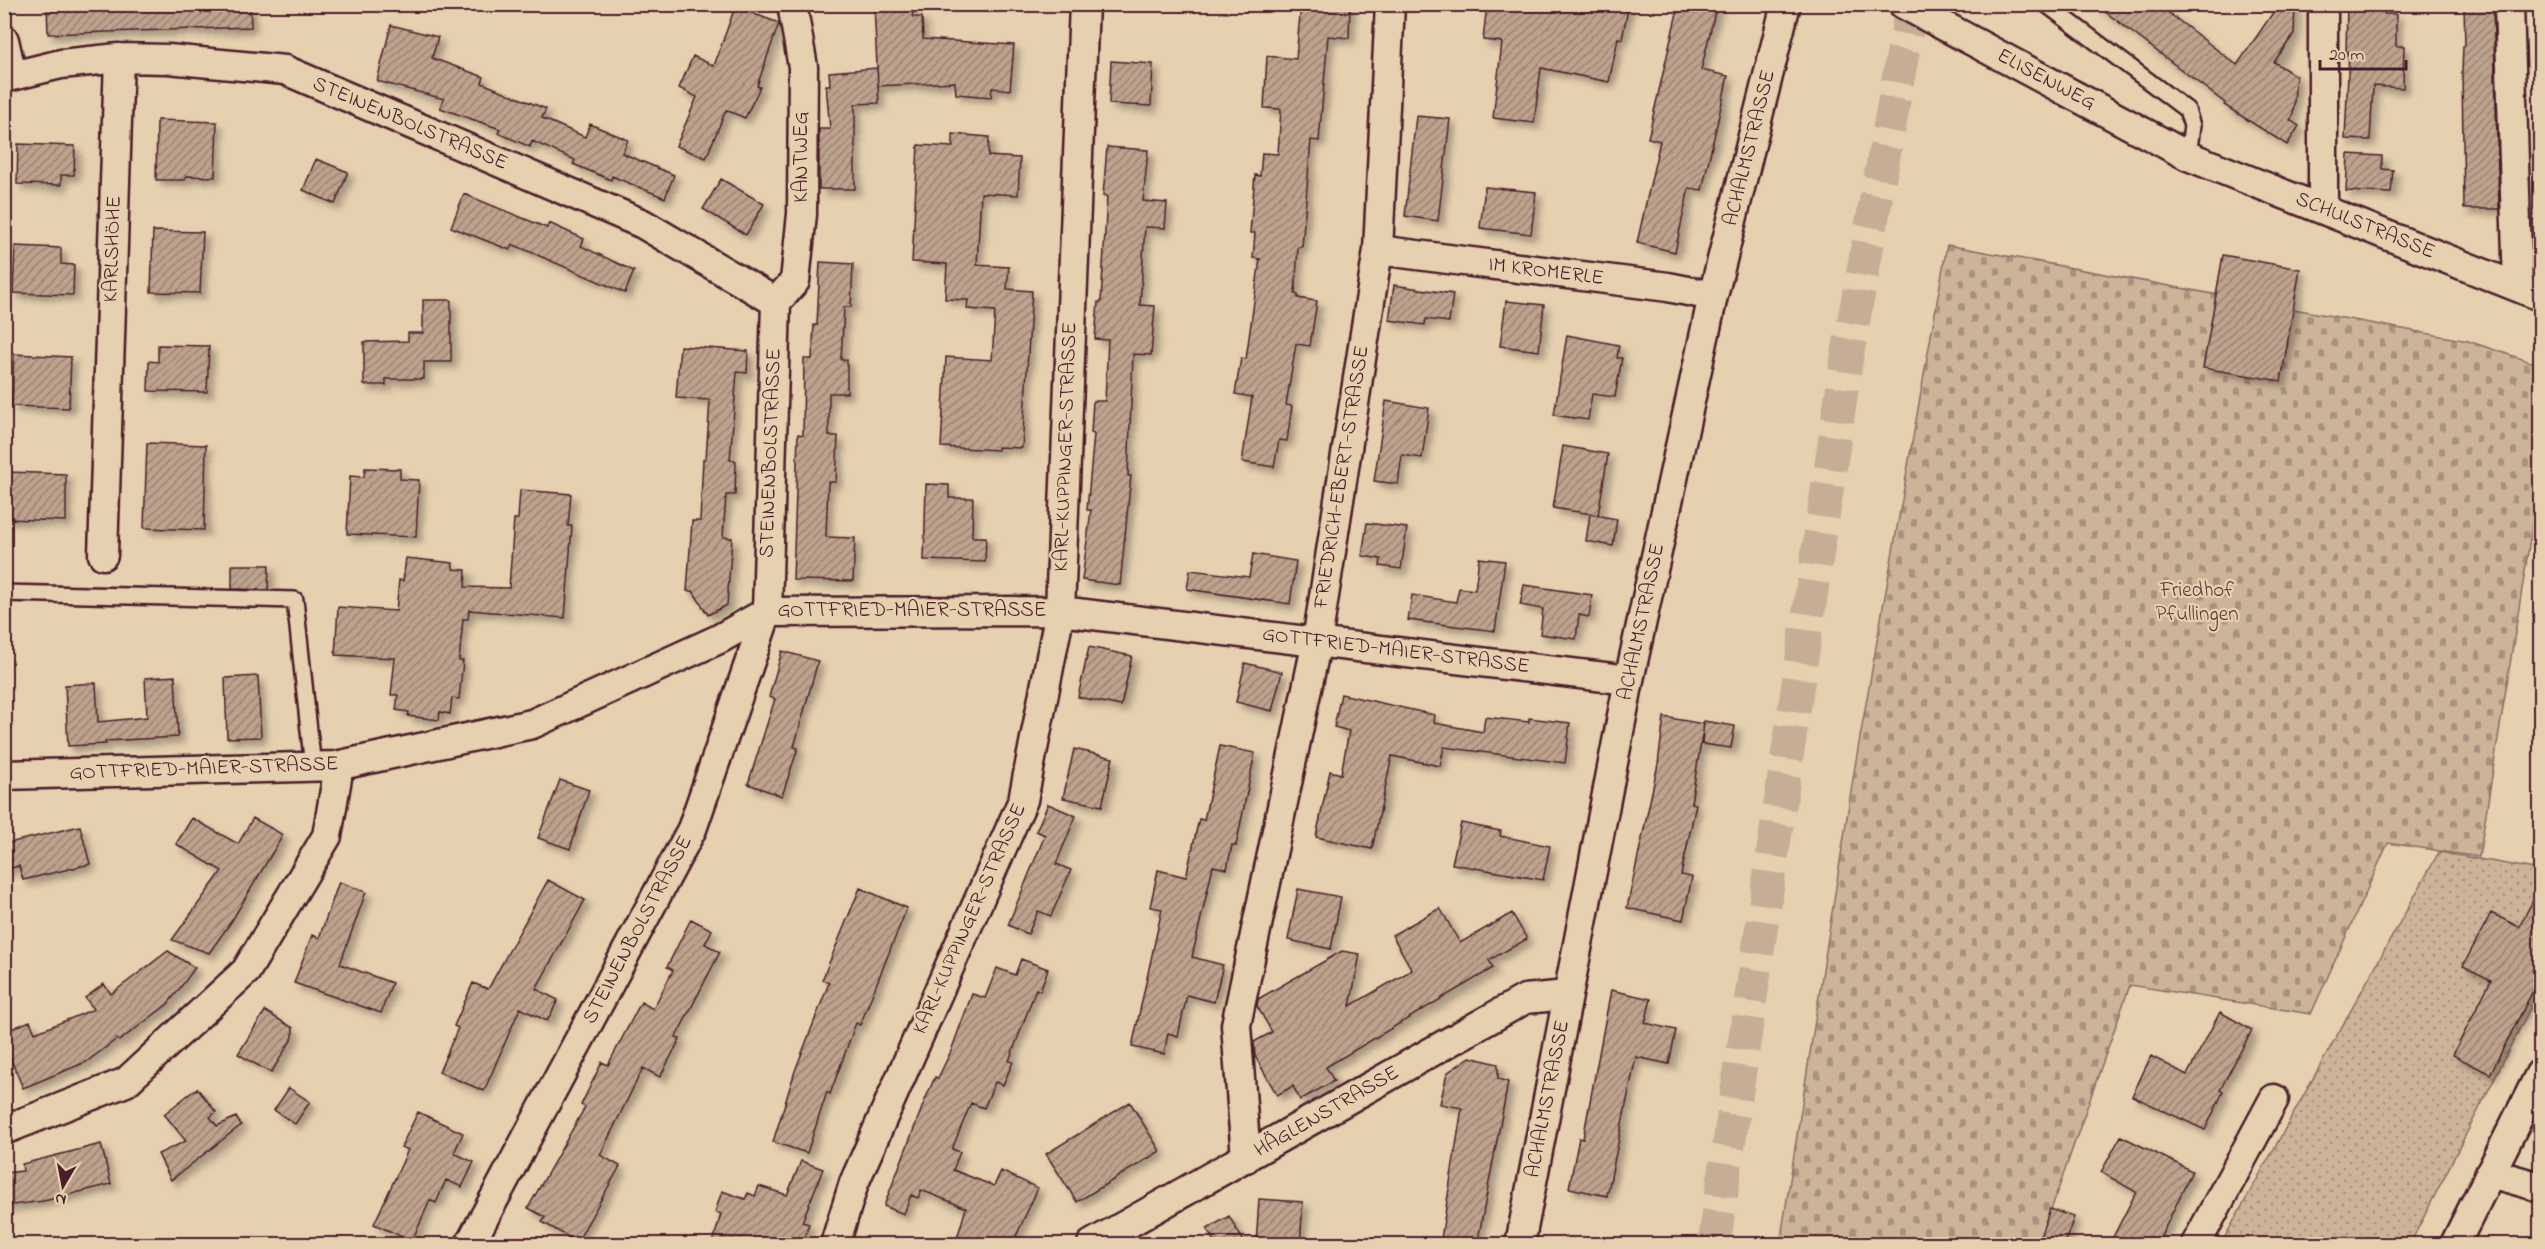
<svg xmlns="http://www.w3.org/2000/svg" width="2545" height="1249" font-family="'Indie Flower',sans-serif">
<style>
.grass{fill:url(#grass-dots);stroke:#8b6a62;stroke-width:1.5}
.cemetery{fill:url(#cemetery-stones);stroke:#8b6a62;stroke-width:1.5}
.building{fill:url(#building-hatch);stroke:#4a1f2b;stroke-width:1.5;filter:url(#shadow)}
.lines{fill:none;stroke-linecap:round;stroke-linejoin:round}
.primary-tunnel{stroke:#c6ad95;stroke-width:33;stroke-dasharray:33 16;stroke-linecap:butt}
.lane-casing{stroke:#4a1f2b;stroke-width:20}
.street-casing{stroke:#4a1f2b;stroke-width:33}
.lane{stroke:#e5d0af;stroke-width:15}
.street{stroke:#e5d0af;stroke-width:28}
.labels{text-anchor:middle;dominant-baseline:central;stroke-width:4.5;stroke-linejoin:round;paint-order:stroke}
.street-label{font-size:21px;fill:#4a1f2b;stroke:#e5d0af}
.park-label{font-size:21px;fill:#5e353c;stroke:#e5d0af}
</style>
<defs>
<pattern id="grass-dots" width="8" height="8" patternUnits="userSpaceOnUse" patternTransform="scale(1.5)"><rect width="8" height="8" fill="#ccb499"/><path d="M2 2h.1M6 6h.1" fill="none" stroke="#a8927d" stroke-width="1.8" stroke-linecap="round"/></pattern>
<pattern id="cemetery-stones" width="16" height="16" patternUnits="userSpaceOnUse" patternTransform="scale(1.5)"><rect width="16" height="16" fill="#ccb499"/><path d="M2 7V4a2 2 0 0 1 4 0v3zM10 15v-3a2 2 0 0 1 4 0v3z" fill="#a8927d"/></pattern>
<pattern id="building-hatch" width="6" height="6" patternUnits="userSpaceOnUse" patternTransform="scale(1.5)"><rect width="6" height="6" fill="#bda28d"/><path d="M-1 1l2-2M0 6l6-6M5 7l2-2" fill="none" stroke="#9c8373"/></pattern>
<filter id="shadow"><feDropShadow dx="5.5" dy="5.5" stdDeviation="3" flood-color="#0004"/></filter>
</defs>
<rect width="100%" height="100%" fill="#e5d0af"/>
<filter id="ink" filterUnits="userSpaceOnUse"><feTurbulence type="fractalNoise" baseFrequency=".0167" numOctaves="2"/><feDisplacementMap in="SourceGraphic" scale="12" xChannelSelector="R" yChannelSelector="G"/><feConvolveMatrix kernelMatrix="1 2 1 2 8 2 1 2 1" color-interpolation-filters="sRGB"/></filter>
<g filter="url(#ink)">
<path class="grass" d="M 2439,852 L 2540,870 L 2540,989 L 2410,1244 L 2221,1244 Z"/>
<path class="cemetery" d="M 1947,245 L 2468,341 L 2540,365 L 2540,477 L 2479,857 L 2388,843 L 2311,1014 L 2130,985 L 2039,1244 L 1780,1244 L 1855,766 Z"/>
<path class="building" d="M 47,4 L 250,4 L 251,27 L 48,34 Z
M 874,4 L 912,4 L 913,17 L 922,17 L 923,39 L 1014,45 L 1010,90 L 992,88 L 991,97 L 956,94 L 955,82 L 878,86 Z
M 1301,4 L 1350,4 L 1349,38 L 1328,36 L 1319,141 L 1311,140 L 1302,247 L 1298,247 L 1295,294 L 1298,295 L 1298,298 L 1317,301 L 1310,346 L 1296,344 L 1286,405 L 1292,406 L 1287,441 L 1279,440 L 1274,467 L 1242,462 L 1252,397 L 1235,394 L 1241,358 L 1246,359 L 1260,259 L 1253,258 L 1255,233 L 1250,233 L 1255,175 L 1260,176 L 1262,153 L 1278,154 L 1281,109 L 1264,108 L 1267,56 L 1296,59 Z
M 1487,4 L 1629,4 L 1622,39 L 1618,38 L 1609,82 L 1541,68 L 1534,123 L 1493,118 L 1502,42 L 1483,40 Z
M 1679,4 L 1717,4 L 1701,70 L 1728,76 L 1702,190 L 1689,188 L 1675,252 L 1637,243 L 1660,141 L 1648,138 Z
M 2095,4 L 2157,4 L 2237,65 L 2279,4 L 2295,4 L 2294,34 L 2274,62 L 2296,76 L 2293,116 L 2290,120 L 2299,126 L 2287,145 L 2224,105 L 2225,103 Z
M 2347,4 L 2384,4 L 2384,14 L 2396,14 L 2396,46 L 2404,46 L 2403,88 L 2373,86 L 2370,140 L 2345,139 L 2349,51 L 2346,56 Z
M 2464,4 L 2493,4 L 2499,209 L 2464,209 L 2462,73 L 2463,46 L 2465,46 Z
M 735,7 L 779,23 L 757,86 L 760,87 L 745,118 L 726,110 L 706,158 L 676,146 L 697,97 L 679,88 L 693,56 L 714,66 Z
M 391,25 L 438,37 L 432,58 L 484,77 L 482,83 L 546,109 L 542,118 L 585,137 L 590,124 L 628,140 L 622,153 L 674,175 L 665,198 L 612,176 L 611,180 L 573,164 L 575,160 L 532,141 L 530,147 L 498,133 L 500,129 L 440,108 L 444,99 L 377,81 Z
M 1111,61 L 1153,64 L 1151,106 L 1109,104 Z
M 877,68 L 879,103 L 855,104 L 855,189 L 819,189 L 819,129 L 830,129 L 826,85 L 830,85 L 829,72 Z
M 1416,116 L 1450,119 L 1438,221 L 1405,216 Z
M 157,120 L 217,122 L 215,177 L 186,176 L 185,180 L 156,180 Z
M 953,134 L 989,137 L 988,156 L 1020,158 L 1018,195 L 981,193 L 977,265 L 1009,267 L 1007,289 L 1032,291 L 1022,448 L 998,447 L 998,450 L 941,447 L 946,357 L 992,360 L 995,311 L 967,309 L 968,300 L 945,299 L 947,264 L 912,262 L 918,145 L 953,147 Z
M 18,144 L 75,146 L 74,175 L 61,175 L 61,185 L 17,184 Z
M 1107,147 L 1148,150 L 1143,201 L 1167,203 L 1165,228 L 1145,227 L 1140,305 L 1155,306 L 1151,355 L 1133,354 L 1128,476 L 1131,476 L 1120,585 L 1082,580 L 1091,510 L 1087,510 L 1094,434 L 1091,433 L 1093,401 L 1105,401 L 1108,340 L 1095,339 L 1098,302 L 1101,302 L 1107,196 L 1103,196 Z
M 2348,154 L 2382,156 L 2382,169 L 2393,170 L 2391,193 L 2346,191 Z
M 316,159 L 348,172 L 335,204 L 303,190 Z
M 721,179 L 764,204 L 746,235 L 703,209 Z
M 1485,187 L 1536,192 L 1531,234 L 1480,228 Z
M 464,194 L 547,228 L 549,223 L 584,239 L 581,246 L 634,271 L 625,293 L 512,244 L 510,250 L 451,227 Z
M 153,231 L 203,232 L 200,293 L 151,292 Z
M 15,246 L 61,248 L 61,264 L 74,265 L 73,295 L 13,293 Z
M 2223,255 L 2300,269 L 2281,381 L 2203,368 Z
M 820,262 L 853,264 L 851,307 L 844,307 L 841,360 L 847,360 L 847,393 L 829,393 L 829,436 L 838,436 L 836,482 L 828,482 L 826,537 L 855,538 L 853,581 L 793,580 L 798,434 L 803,435 L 804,359 L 812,359 L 814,325 L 817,325 Z
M 1394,285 L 1453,294 L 1449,322 L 1426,319 L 1425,325 L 1389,320 Z
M 423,300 L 451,300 L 451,362 L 424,362 L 424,379 L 386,379 L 386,385 L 364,385 L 364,342 L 408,341 L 408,333 L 423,333 Z
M 1506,301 L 1544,305 L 1539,351 L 1500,346 Z
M 1567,335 L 1619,345 L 1617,358 L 1622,358 L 1615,397 L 1592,394 L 1588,420 L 1554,415 Z
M 158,345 L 209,346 L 207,392 L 148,391 L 149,361 L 158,362 Z
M 680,346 L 748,351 L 747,373 L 737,372 L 730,460 L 736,461 L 735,495 L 726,495 L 723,537 L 732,538 L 727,605 L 708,615 L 693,591 L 687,591 L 692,521 L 700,521 L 703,459 L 706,459 L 710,400 L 676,398 Z
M 14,354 L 71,357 L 69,408 L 12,406 Z
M 1386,401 L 1429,408 L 1422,458 L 1402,455 L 1398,484 L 1374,481 Z
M 147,443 L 206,445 L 204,530 L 144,528 Z
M 1563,446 L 1608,454 L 1598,515 L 1553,508 Z
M 365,468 L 400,469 L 400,479 L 419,480 L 416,537 L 347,534 L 350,476 L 364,477 Z
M 7,472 L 66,474 L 66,521 L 6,519 Z
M 926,484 L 949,485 L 949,498 L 973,498 L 972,537 L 986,537 L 985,562 L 924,560 Z
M 520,490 L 571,494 L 568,526 L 572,526 L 565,618 L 469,610 L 468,619 L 463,619 L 459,661 L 463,661 L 459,699 L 452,698 L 450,714 L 440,712 L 439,720 L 408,716 L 409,712 L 396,710 L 398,695 L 391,695 L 395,658 L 335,655 L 338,607 L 396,611 L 399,580 L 403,581 L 406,558 L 453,563 L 453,569 L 466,570 L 465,587 L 509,588 L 514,519 L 518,519 Z
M 1590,514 L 1617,519 L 1613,546 L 1586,541 Z
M 1367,523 L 1407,528 L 1401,569 L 1380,566 L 1381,559 L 1362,556 Z
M 1253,554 L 1296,561 L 1290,604 L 1187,589 L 1190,570 L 1249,577 Z
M 1479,558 L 1505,561 L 1495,631 L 1408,620 L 1412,595 L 1456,602 L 1459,588 L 1475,590 Z
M 232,565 L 269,565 L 268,590 L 232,589 Z
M 1524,585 L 1592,595 L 1589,617 L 1579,615 L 1576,639 L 1540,634 L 1543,609 L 1520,605 Z
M 1089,647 L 1132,656 L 1121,706 L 1078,697 Z
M 782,651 L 818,661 L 794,747 L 798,748 L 782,796 L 748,784 L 775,699 L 769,697 Z
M 1245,663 L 1282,672 L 1272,711 L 1236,702 Z
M 175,676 L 178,737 L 105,741 L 106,744 L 68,746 L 65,685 L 96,683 L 98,722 L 147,717 L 145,678 Z
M 258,676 L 261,737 L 227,738 L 225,678 Z
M 1341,694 L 1435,715 L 1434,723 L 1483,732 L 1485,717 L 1529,722 L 1529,718 L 1570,723 L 1565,763 L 1444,747 L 1440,766 L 1392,756 L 1372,849 L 1316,837 L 1330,771 L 1341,774 L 1349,731 L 1334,727 Z
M 1664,717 L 1704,724 L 1691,803 L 1696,804 L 1681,875 L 1692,877 L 1683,920 L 1627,908 L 1658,764 Z
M 1704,721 L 1735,726 L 1731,748 L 1702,744 Z
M 1220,746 L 1255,753 L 1236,846 L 1232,845 L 1227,869 L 1213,866 L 1192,957 L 1223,965 L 1214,1002 L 1187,995 L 1178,1036 L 1168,1033 L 1164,1054 L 1132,1047 L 1162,909 L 1150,907 L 1158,870 L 1186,877 L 1199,819 L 1204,820 Z
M 1074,749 L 1113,758 L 1102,806 L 1063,798 Z
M 560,780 L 589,790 L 570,849 L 538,838 Z
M 1048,804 L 1076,816 L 1056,864 L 1071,870 L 1051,916 L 1038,911 L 1028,934 L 1008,925 L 1045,835 L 1036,831 Z
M 192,818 L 238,844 L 253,818 L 283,835 L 231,922 L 209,953 L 172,940 L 222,871 L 176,844 Z
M 1461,823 L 1501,831 L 1500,836 L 1550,846 L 1543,880 L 1452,864 Z
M 80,826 L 90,864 L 23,880 L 19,866 L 4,870 L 4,844 Z
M 548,880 L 585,900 L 536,989 L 558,1000 L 547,1021 L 520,1008 L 484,1091 L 439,1072 L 458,1028 L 454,1026 L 473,983 L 488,989 Z
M 339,882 L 366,892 L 340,964 L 392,983 L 381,1013 L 294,983 L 312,935 L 319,938 Z
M 2541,885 L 2541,975 L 2490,1074 L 2453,1055 L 2491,980 L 2463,966 L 2491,913 L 2519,927 Z
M 860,888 L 907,908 L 860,1025 L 856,1023 L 830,1094 L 827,1092 L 807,1153 L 773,1142 L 795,1071 L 829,983 L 822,980 Z
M 1298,889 L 1341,897 L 1331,949 L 1288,940 Z
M 1440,908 L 1460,943 L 1512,913 L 1527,939 L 1489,960 L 1493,968 L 1326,1067 L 1334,1081 L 1300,1100 L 1293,1086 L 1277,1095 L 1255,1056 L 1254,1042 L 1272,1032 L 1257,1006 L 1258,999 L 1342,951 L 1360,954 L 1350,1006 L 1412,970 L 1392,935 Z
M 691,919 L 712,930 L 705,944 L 720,952 L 676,1037 L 680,1039 L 660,1077 L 643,1068 L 600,1155 L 620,1166 L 577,1242 L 542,1222 L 545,1217 L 528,1208 L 585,1107 L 581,1105 L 602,1062 L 608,1065 L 641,1002 L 653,1009 L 673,970 L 667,967 Z
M 168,951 L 195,968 L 168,1004 L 119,1041 L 117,1039 L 86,1062 L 23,1088 L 4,1043 L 4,1032 L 30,1021 L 35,1033 L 94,1009 L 85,998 L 104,984 L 111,994 Z
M 1021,959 L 1048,969 L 1040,991 L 1036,989 L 1009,1061 L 1013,1062 L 1003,1085 L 995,1082 L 984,1108 L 971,1103 L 952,1149 L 960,1152 L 953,1170 L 994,1186 L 1001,1171 L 1038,1188 L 1012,1245 L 955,1245 L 966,1208 L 921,1190 L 918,1198 L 911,1195 L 904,1214 L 884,1206 L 925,1100 L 935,1077 L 938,1078 L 951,1051 L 972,994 L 985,998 L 997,968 L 1015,975 Z
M 1611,990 L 1651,999 L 1645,1023 L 1676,1030 L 1669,1064 L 1636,1057 L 1607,1196 L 1569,1188 L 1579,1138 L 1583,1139 Z
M 265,1011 L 293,1028 L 293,1037 L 271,1073 L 238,1054 Z
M 2220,1012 L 2252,1030 L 2220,1090 L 2223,1092 L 2205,1130 L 2132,1096 L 2151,1056 L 2187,1075 Z
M 1470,1057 L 1498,1064 L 1498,1079 L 1508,1082 L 1505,1099 L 1477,1245 L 1440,1245 L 1462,1108 L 1440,1104 L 1447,1073 Z
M 197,1088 L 216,1112 L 210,1117 L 217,1126 L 236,1117 L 241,1125 L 171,1180 L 158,1154 L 186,1141 L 164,1114 Z
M 289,1088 L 310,1102 L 295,1124 L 274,1110 Z
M 1130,1102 L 1160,1151 L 1077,1202 L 1046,1154 Z
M 418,1112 L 463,1133 L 454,1153 L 474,1162 L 462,1187 L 446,1180 L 436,1203 L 430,1200 L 412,1241 L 374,1224 L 408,1150 L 401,1147 Z
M 2121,1136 L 2192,1171 L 2157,1245 L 2109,1245 L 2136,1192 L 2101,1172 Z
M 101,1144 L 111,1184 L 44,1201 L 4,1206 L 4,1173 L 23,1171 L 22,1164 Z
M 801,1161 L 823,1169 L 802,1222 L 809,1224 L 802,1245 L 712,1245 L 721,1214 L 715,1212 L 722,1191 L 745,1199 L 748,1193 L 755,1196 L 759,1186 L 787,1195 Z
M 1259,1199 L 1303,1202 L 1300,1245 L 1256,1245 Z
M 2050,1209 L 2074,1217 L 2064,1245 L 2037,1245 Z
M 1229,1216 L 1246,1245 L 1216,1245 L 1207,1229 Z"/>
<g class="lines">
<path class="primary-tunnel" d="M 1714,1244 L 1847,357 L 1912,4"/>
<g class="lane-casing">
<path id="lane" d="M 2046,4 L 2187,110 L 2192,126 L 2188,156
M 4,593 L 295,600 L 313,768"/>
</g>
<g class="street-casing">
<path id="street" d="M 1903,4 L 2188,156 L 2540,296
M 2509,4 L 2518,287
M 4,40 L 12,75
M 4,78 L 61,64 L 119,58 L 168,59 L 285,70 L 643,224 L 776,302 L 767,612 L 692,829 L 470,1244
M 2323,209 L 2323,4
M 1378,250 L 1668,287 L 1713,296
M 776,302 L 795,281 L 802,214 L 803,67 L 792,4
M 103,555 L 119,58
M 4,775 L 336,766 L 532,724 L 719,639 L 767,612 L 1060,611 L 1629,680
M 4,1130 L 126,1082 L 246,971 L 327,836 L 337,778 L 336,766
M 1246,1158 L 1236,1025 L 1317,641 L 1378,250 L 1390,4
M 2490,1173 L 2540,1187
M 835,1244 L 854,1183 L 1023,800 L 1060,611 L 1084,4
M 1092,1244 L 1525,999 L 1567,995
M 1520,1244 L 1629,680 L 1713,296 L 1786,4
M 2196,1244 L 2274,1099
M 2455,1244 L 2540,1074"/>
</g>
<use href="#lane" class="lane"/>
<use href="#street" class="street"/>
</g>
</g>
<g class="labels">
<g class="street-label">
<text transform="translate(2046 80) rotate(28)">ELISENWEG</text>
<text transform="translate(410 124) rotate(23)">STEINENBOLSTRASSE</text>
<text transform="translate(1750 148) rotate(-76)">ACHALMSTRASSE</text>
<text transform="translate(802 157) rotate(-90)">KANTWEG</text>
<text transform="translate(2365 226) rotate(22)">SCHULSTRASSE</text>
<text transform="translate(113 249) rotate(-88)">KARLSHÖHE</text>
<text transform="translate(1546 272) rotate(7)">IM KROMERLE</text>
<text transform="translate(1066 447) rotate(-88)">KARL-KUPPINGER-STRASSE</text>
<text transform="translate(771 453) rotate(-88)">STEINENBOLSTRASSE</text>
<text transform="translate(1342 477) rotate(-81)">FRIEDRICH-EBERT-STRASSE</text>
<text x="912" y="611">GOTTFRIED-MAIER-STRASSE</text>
<text transform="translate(1642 622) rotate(-78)">ACHALMSTRASSE</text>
<text transform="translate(1396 651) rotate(7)">GOTTFRIED-MAIER-STRASSE</text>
<text transform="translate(204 769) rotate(-2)">GOTTFRIED-MAIER-STRASSE</text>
<text transform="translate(970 919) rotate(-66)">KARL-KUPPINGER-STRASSE</text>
<text transform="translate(638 930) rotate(-62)">STEINENBOLSTRASSE</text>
<text transform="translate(1548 1099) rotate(-79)">ACHALMSTRASSE</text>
<text transform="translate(1327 1112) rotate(-30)">HÄGLENSTRASSE</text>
</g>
<g class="park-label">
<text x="2197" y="591">Friedhof<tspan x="2197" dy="24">Pfullingen</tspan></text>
</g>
</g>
<rect width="2545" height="1249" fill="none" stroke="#e5d0af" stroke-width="24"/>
<rect x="12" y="12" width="2521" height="1225" fill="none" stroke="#4a1f2b" stroke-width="2" filter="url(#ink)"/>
<g transform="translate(63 1186) rotate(190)" stroke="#e5d0af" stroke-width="4.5" paint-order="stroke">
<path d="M0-4.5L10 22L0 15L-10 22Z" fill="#4a1f2b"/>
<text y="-9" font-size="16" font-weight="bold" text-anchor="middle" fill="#4a1f2b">N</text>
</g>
<path d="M2320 60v9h86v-9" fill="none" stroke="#4a1f2b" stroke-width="3"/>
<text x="2329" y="60" font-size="18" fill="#4a1f2b" stroke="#e5d0af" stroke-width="4.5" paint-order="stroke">20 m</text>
</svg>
